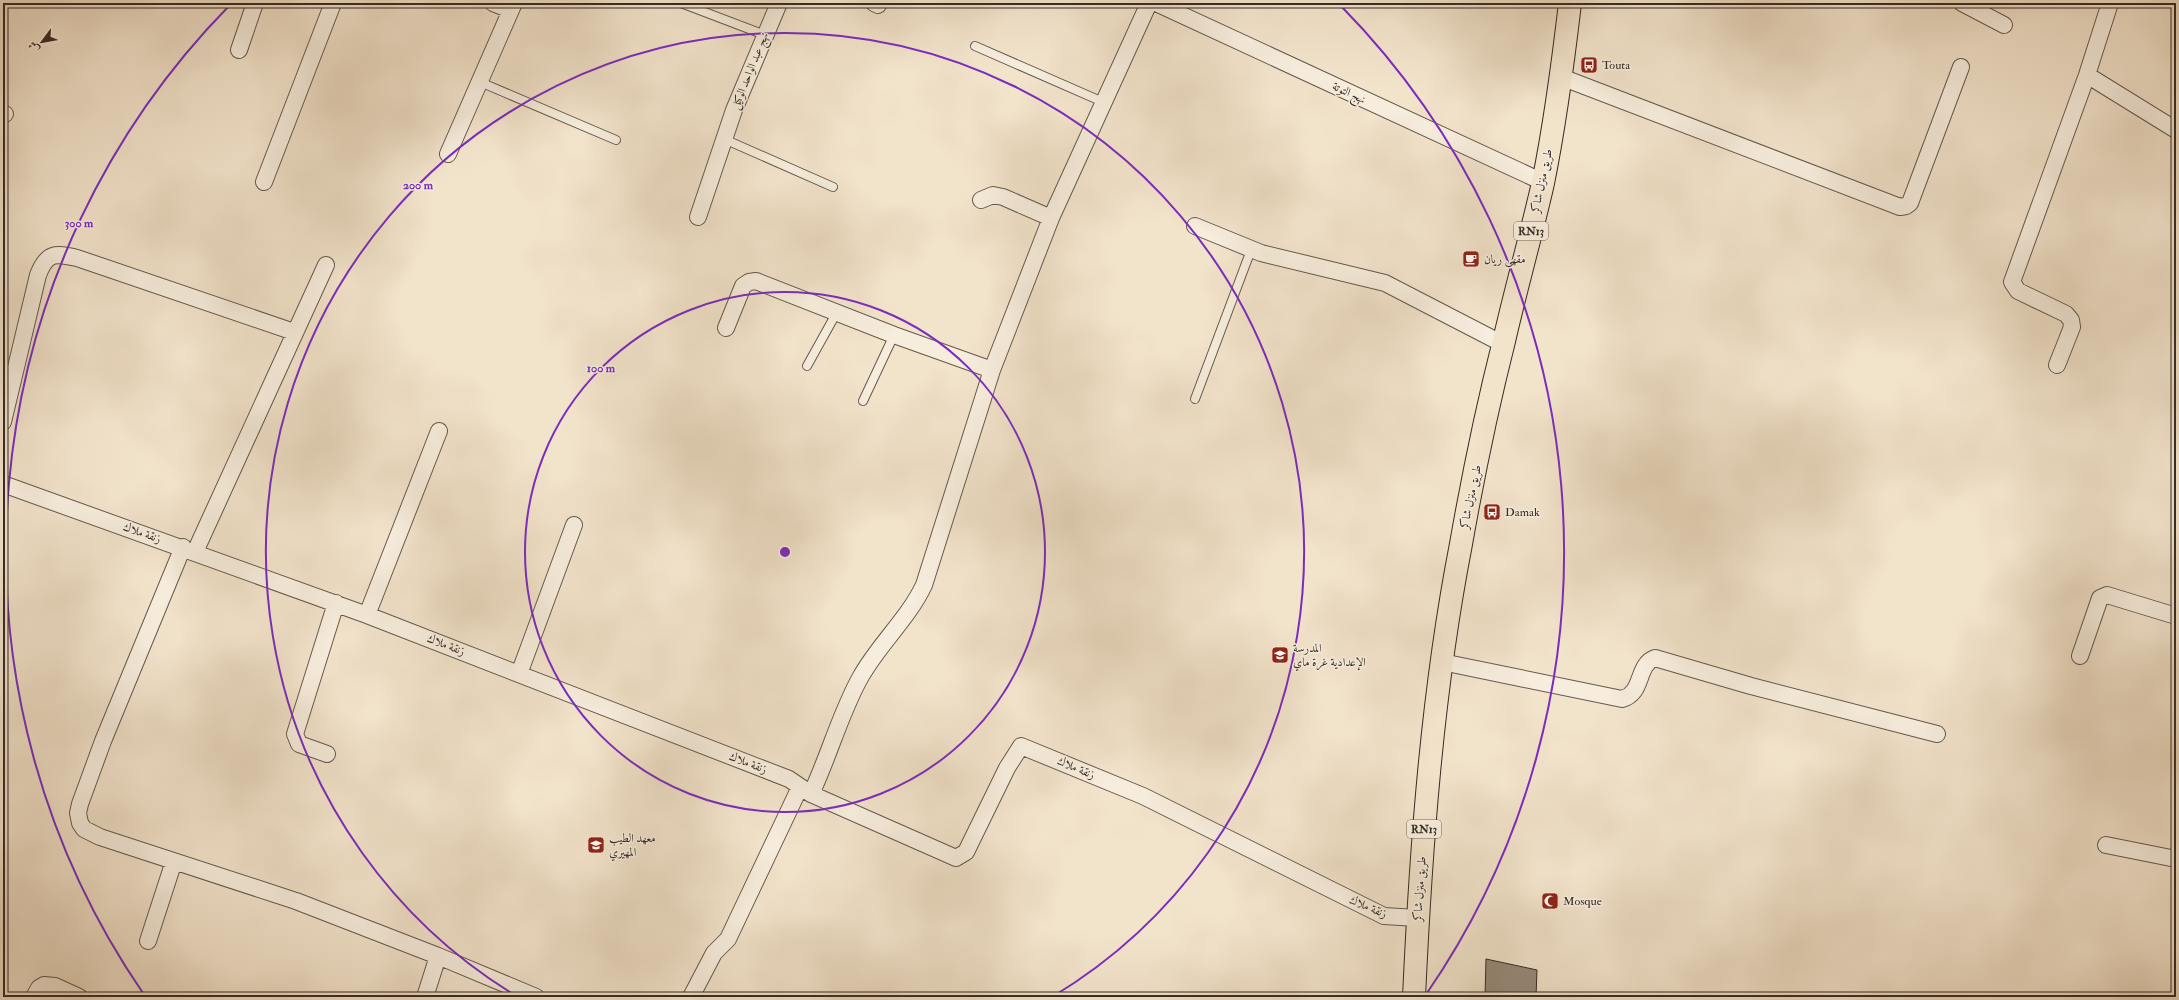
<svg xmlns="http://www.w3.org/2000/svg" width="2179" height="1000" font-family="'IM FELL Double Pica',Amiri,serif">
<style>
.building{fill:#988b7b;stroke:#362b24}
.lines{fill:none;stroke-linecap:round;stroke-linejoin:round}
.lane-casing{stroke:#65594e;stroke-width:10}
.street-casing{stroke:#65594e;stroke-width:18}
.primary-casing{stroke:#362b24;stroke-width:24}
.lane{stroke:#f7eddd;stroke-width:8}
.street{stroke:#f7eddd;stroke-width:16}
.primary{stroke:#f2e3cb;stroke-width:22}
.ring{fill:none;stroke:#7b2cbf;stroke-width:2}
.labels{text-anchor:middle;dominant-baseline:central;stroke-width:3;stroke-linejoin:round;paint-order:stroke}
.shield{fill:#f7eddd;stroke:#70655c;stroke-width:1}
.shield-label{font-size:11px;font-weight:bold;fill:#362b24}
.poi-label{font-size:12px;fill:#362b24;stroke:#f7eddd;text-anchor:start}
.street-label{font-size:12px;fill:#362b24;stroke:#f7eddd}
.centre{fill:#7b2cbf;stroke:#f7eddd;stroke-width:2}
.ring-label{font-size:12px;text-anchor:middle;font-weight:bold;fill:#7b2cbf;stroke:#f7eddd;stroke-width:3;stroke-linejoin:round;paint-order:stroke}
</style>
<rect width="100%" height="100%" fill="#f2e3cb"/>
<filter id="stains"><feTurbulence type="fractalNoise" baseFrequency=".005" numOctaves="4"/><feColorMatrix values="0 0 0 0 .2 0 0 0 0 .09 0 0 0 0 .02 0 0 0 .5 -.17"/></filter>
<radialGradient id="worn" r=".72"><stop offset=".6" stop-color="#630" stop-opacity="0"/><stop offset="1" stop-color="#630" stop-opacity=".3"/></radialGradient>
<path class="building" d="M 1486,959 L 1537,970 L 1536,997 L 1485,997 Z"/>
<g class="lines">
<g class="lane-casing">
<path id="lane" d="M 681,3 L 765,35
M 975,46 L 1103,102
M 480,82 L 616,140
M 724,139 L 833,187
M 807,366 L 837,312
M 1195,399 L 1251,250
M 863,401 L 894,335"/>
</g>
<g class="street-casing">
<path id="street" d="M 493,3 L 511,10
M 874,3 L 878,5
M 1156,3 L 1543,182
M 1962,3 L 2004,25
M 239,50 L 255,3
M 2087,75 L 2176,130
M 1561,77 L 1900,207 L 1906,206 L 1910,203 L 1961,67
M 3,114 L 5,114
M 448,154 L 514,3
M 264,182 L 333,3
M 981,200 L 993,195 L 1003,197 L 1051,218
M 698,217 L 734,110 L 779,3
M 1195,226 L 1261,253 L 1385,283 L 1503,344
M 726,328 L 743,286 L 749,282 L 756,281 L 894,335 L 992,370
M 2057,365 L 2072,327 L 2071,320 L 2066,314 L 2018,291 L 2012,282 L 2087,75 L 2110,3
M 3,422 L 38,275 C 47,252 55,253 77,258 L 294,332
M 3,484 L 367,615 L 789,779 L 811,794 L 956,858 L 966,852 L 1007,768 L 1021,746 L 1143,796 L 1384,916 L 1417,918
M 183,547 L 103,741 L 80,804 L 78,813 L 80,823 L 84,829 L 100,837 L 296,901 L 438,956 L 536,997
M 195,552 L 326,265
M 367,615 L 439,431
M 2080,656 L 2100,598 L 2107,595 L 2176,616
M 1442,662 L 1622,699 C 1644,693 1636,665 1655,658 L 1751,686 L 1937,734
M 519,674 L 574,525
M 327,754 L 299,744 L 295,734 L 336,603
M 811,794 C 829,756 840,714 860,678 C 878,645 908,619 924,585 L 992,370 L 1051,218 L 1149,3
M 2106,845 L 2176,859
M 148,941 L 174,861
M 34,997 L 39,988 L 44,985 L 55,986 L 79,997
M 425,997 L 438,956
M 691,997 L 714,953 L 728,939 L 800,787"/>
</g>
<g class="primary-casing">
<path id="primary" d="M 1414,997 C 1421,846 1432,693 1461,544 C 1473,476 1487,408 1504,341 C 1516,288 1531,236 1543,183 C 1555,124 1563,63 1570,3"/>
</g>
<use href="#lane" class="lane"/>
<use href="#street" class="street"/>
<use href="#primary" class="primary"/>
</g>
<g class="ring">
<circle cx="785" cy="552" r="260"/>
<path d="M518 997A519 519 0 1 1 1052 997"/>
<path d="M143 993A779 779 0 0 1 229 6M1341 6A779 779 0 0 1 1427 993"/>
</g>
<defs>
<g id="bus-square" transform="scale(0.9)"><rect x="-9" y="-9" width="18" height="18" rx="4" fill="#8f2418" stroke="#f7eddd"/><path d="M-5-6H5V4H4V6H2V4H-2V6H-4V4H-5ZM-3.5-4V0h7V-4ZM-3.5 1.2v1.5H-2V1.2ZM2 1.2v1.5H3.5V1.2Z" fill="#fff"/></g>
<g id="cafe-square" transform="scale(0.9)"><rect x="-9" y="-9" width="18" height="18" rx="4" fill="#8f2418" stroke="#f7eddd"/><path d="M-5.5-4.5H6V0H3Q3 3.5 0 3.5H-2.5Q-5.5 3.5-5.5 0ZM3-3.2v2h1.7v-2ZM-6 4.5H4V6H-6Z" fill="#fff"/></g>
<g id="school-square" transform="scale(0.9)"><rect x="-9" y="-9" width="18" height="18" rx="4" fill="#8f2418" stroke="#f7eddd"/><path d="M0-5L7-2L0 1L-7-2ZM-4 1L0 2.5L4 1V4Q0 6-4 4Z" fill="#fff"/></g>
<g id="mosque-square" transform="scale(0.9)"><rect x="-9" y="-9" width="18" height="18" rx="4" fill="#8f2418" stroke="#f7eddd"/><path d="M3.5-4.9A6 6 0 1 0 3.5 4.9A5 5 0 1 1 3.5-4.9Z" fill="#fff"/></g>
</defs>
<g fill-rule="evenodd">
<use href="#bus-square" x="1589" y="65"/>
<use href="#cafe-square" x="1471" y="259"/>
<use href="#bus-square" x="1492" y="512"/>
<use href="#school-square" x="1280" y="655"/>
<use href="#school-square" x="596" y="845"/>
<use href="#mosque-square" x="1550" y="901"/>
</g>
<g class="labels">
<g class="shield">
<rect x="1514" y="222" width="34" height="18" rx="3"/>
<rect x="1407" y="820" width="34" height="18" rx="3"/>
</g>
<g class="shield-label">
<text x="1531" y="231">RN13</text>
<text x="1424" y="829">RN13</text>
</g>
<g class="poi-label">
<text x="1602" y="65">Touta</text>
<text x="1484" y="259">مقهى ريان</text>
<text x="1505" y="512">Damak</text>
<text x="1293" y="648">المدرسة<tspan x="1293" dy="14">الإعدادية غرة ماي</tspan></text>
<text x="609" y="838">معهد الطيب<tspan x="609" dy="14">المهيري</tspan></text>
<text x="1563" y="901">Mosque</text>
</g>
<g class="street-label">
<text transform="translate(750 71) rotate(-68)">نهج عبد الواحد الوكيل</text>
<text transform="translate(1349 93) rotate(25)">نهج التوتة</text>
<text transform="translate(1542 181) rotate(-78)">طريق منزل شاكر</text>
<text transform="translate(1471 497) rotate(-78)">طريق منزل شاكر</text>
<text transform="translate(142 533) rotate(19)">زنقة ملاك</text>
<text transform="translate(446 645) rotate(21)">زنقة ملاك</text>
<text transform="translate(748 763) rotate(21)">زنقة ملاك</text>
<text transform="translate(1076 768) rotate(23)">زنقة ملاك</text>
<text transform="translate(1420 889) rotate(-86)">طريق منزل شاكر</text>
<text transform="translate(1368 907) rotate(23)">زنقة ملاك</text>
</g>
</g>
<circle cx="785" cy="552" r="6" class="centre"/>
<g class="ring-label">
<text x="418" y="189">200 m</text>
<text x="79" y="227">300 m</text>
<text x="601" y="372">100 m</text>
</g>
<rect width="2179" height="1000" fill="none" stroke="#f2e3cb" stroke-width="16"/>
<rect x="4" y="4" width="2171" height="992" fill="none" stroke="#362b24" stroke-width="2"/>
<rect x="8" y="8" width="2163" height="984" fill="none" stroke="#362b24"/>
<g transform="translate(42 42) rotate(238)" stroke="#f7eddd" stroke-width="3" paint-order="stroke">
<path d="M0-3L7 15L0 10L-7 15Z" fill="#362b24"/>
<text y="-6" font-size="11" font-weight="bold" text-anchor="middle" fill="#362b24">ش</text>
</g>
<rect width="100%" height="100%" filter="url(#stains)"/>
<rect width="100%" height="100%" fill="url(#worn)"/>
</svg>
